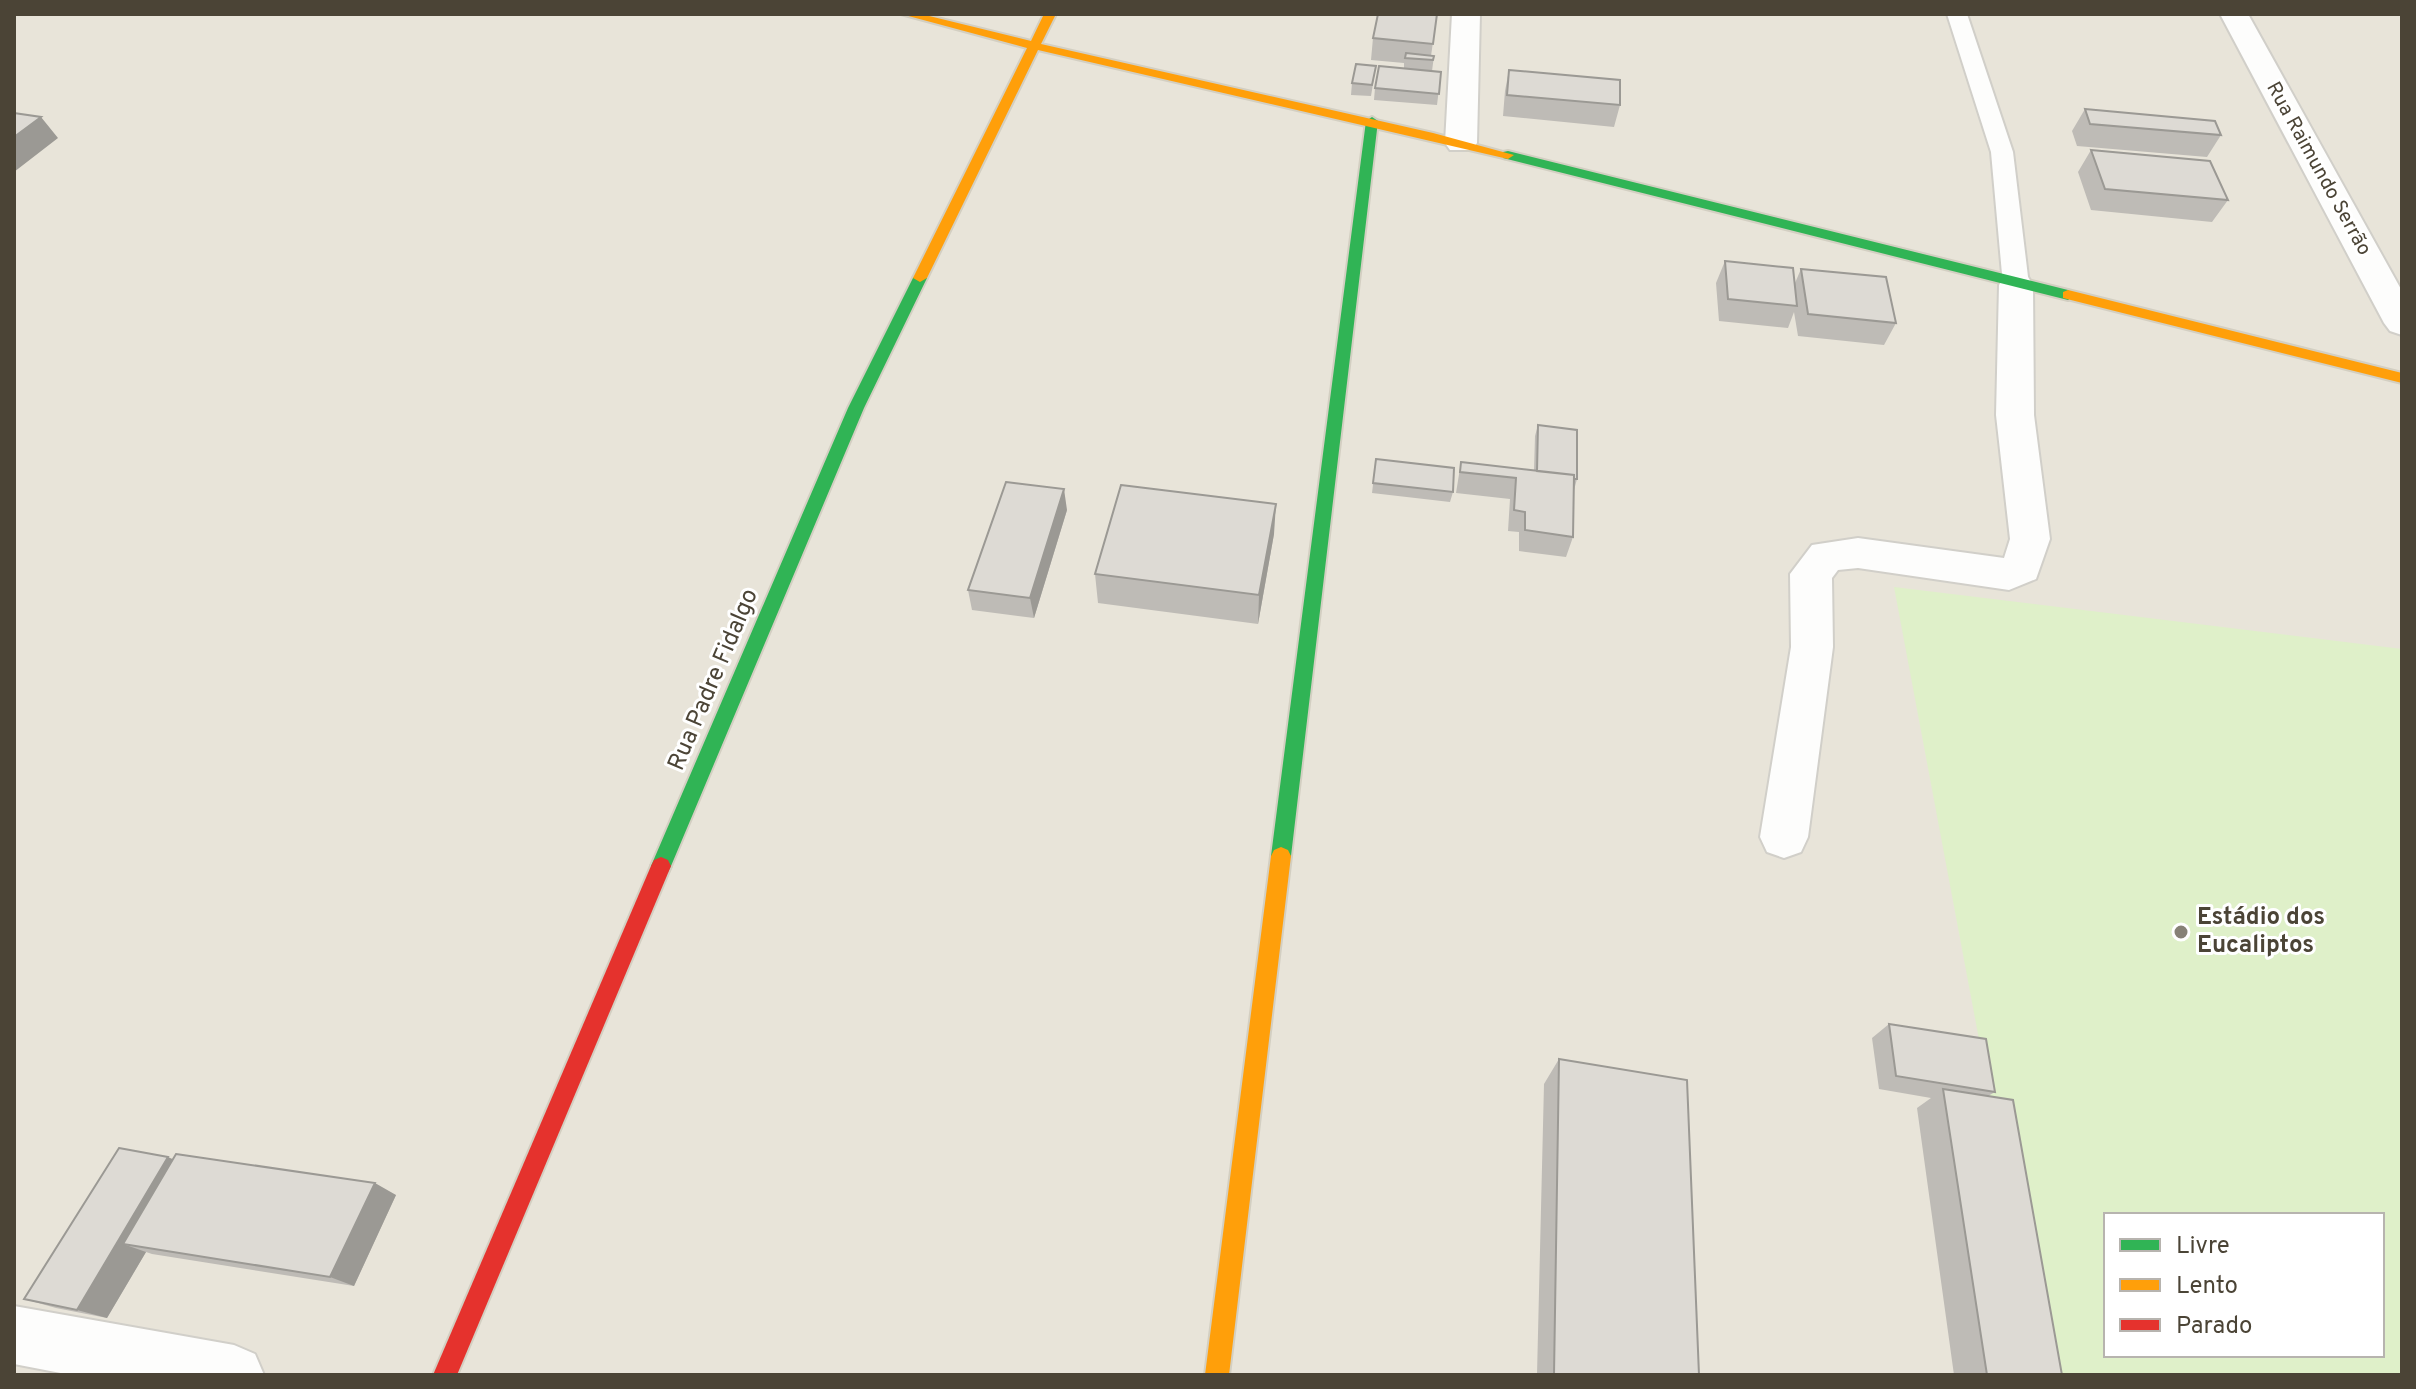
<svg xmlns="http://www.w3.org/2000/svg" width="2416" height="1389" font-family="Overpass,sans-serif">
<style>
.residential{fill:#e8e4d9;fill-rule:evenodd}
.green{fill:#dff0c9;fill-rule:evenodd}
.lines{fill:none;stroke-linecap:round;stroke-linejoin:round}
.lane-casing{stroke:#d1cfc9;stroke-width:4}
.street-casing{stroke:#d1cfc9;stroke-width:4}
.fast-casing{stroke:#d3cfc2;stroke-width:4}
.slow-casing{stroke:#d3cfc2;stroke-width:4}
.jam-casing{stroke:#d3cfc2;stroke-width:4}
.lane{fill:#fdfdfc;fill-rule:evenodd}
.street{fill:#fdfdfc;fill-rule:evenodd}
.fast{fill:#30b455;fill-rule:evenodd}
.slow{fill:#ff9f0a;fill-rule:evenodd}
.jam{fill:#e5322d;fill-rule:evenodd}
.wall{fill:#bebbb6}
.shaded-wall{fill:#9b9994}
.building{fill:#dddad4;stroke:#9b9994;stroke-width:2}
.poi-dot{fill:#868176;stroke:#fff;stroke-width:3}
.labels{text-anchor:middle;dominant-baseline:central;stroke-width:6;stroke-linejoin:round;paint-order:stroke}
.far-street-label{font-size:20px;fill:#4b4436;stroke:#fff}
.street-label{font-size:24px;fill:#4b4436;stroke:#fff}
.poi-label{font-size:24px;font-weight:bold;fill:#4b4436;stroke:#fff;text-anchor:start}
</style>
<rect width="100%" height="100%" fill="#f3f2ec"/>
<path class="residential" d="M 14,14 L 2402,14 L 2402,1375 L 14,1375 ZM 2106,1215 L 2382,1215 L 2382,1355 L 2106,1355 Z"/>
<path class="green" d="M 1894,587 L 2402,649 L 2402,1375 L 2042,1375 ZM 2106,1215 L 2382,1215 L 2382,1355 L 2106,1355 Z"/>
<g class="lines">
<g class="lane-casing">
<path id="lane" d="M 1947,14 L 1967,14 L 2013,152 L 2029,285 L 2025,291 L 2007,291 L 2003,285 L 1991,152 Z"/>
</g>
<g class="street-casing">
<path id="street" d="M 1452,14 L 1480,14 L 1477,143 L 1472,150 L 1450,150 L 1445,143 Z
M 2220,14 L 2248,14 L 2402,291 L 2402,335 L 2390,331 L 2384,323 Z
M 2016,274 L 2028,277 L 2033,285 L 2034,415 L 2050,539 L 2036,579 L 2009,590 L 1858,568 L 1838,570 L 1832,578 L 1833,647 L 1808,837 L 1801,852 L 1784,858 L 1767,852 L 1760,837 L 1791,647 L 1790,574 L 1812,545 L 1858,538 L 2004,558 L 2010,539 L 1996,415 L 1999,285 L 2004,277 Z
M 14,1306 L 234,1345 L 255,1354 L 264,1375 L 71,1375 L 14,1364 Z"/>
</g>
<g class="fast-casing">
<path id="fast" d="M 1372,117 L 1378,121 L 1291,856 L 1288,862 L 1281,865 L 1274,862 L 1271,856 L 1366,121 Z
M 1508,151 L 2068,290 L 2075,295 L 2068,300 L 1503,158 L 1503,152 Z
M 920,274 L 927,278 L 864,408 L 671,866 L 668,872 L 661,875 L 654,872 L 651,866 L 848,408 L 913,278 Z"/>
</g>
<g class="slow-casing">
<path id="slow" d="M 901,14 L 921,14 L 1031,41 L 1044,14 L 1056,14 L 1041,44 L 1433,133 L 1514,155 L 1508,159 L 1038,50 L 927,278 L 920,282 L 913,278 L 1027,48 Z
M 2068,290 L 2402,373 L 2402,383 L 2063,298 L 2063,292 Z
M 1281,847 L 1288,850 L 1291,856 L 1229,1375 L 1205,1375 L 1271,856 L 1274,850 Z"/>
</g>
<g class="jam-casing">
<path id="jam" d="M 661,857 L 668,860 L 671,866 L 457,1375 L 433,1375 L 651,866 L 654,860 Z"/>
</g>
<use href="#lane" class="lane"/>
<use href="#street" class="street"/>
<use href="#fast" class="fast"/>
<use href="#slow" class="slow"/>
<use href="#jam" class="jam"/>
</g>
<path class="wall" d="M 1437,14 L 1431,56 L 1434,56 L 1432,71 L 1441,72 L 1437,105 L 1374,100 L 1375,88 L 1404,68 L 1404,63 L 1371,60 L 1373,38 Z
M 1376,66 L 1371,96 L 1351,95 L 1352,83 Z
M 1509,70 L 1620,105 L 1614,127 L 1503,116 L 1505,91 Z
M 2085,109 L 2221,135 L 2207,157 L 2077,146 L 2072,131 Z
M 2091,150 L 2228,200 L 2212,222 L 2091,210 L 2078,172 Z
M 1725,261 L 1795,283 L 1801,269 L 1896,323 L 1884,345 L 1798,336 L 1794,312 L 1788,328 L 1719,321 L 1716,283 Z
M 1538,425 L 1577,479 L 1574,490 L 1573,537 L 1566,557 L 1519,551 L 1519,532 L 1508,531 L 1510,499 L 1456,493 L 1461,462 L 1534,471 L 1535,436 Z
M 1376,459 L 1453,492 L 1450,502 L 1372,493 Z
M 1067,510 L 1034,618 L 972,610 L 968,590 Z
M 1274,534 L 1258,624 L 1098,603 L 1095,574 Z
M 1889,1024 L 1995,1092 L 1988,1096 L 2062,1375 L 1954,1375 L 1917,1108 L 1931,1098 L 1879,1089 L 1872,1038 Z
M 1559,1059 L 1699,1375 L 1537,1375 L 1544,1084 Z
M 173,1159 L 396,1195 L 354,1286 L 152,1254 L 146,1252 L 107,1318 L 56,1308 L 24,1299 Z"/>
<path class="shaded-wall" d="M 41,117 L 58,138 L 14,172 L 14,137 Z
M 1064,489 L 1067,510 L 1034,618 L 1030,598 Z
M 1276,504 L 1274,534 L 1258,624 L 1259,595 Z
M 168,1157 L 194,1169 L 123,1244 L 146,1252 L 107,1318 L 77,1310 Z
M 375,1183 L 396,1195 L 354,1286 L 330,1277 Z"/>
<path class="building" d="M 1378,14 L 1437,14 L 1433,44 L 1373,38 Z
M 1406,53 L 1434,56 L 1433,60 L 1405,58 Z
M 1356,64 L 1376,66 L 1372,85 L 1352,83 Z
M 1379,66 L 1441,72 L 1439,94 L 1375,88 Z
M 1509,70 L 1620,80 L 1620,105 L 1507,95 Z
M 2085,109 L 2215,121 L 2221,135 L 2090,124 Z
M 14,113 L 41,117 L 14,137 Z
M 2091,150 L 2210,161 L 2228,200 L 2105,189 Z
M 1725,261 L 1793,268 L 1797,306 L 1728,299 Z
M 1801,269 L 1886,277 L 1896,323 L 1808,314 Z
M 1538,425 L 1577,430 L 1577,479 L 1574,479 L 1574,475 L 1537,471 Z
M 1376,459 L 1454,468 L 1453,492 L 1373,483 Z
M 1461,462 L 1574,475 L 1573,537 L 1525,530 L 1525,512 L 1514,510 L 1516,478 L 1460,472 Z
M 1006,482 L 1064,489 L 1030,598 L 968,590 Z
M 1121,485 L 1276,504 L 1259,595 L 1095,574 Z
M 1889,1024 L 1986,1039 L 1995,1092 L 1896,1076 Z
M 1559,1059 L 1687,1080 L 1699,1375 L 1554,1375 Z
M 1943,1089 L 2013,1100 L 2062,1375 L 1987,1375 Z
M 119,1148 L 168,1157 L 77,1310 L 24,1299 Z
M 176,1154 L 375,1183 L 330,1277 L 123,1244 Z"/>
<circle class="poi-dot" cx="2181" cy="932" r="8"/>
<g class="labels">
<g class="far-street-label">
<text transform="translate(2318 169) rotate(61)">Rua Raimundo Serrão</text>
</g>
<g class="street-label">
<text transform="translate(714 680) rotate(-67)">Rua Padre Fidalgo</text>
</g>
<g class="poi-label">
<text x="2197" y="918">Estádio dos<tspan x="2197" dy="28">Eucaliptos</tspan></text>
</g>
</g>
<rect width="2416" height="1389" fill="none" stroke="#4b4436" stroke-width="32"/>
<rect x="2104" y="1213" width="280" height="144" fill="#ffffff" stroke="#b7b4af" stroke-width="2"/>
<rect x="2120" y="1239" width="40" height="12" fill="#30b455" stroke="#b7b4af" stroke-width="2"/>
<text x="2176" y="1253" font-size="24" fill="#4b4436">Livre</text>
<rect x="2120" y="1279" width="40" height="12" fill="#ff9f0a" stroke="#b7b4af" stroke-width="2"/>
<text x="2176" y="1293" font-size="24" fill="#4b4436">Lento</text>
<rect x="2120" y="1319" width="40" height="12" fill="#e5322d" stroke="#b7b4af" stroke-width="2"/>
<text x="2176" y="1333" font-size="24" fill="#4b4436">Parado</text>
</svg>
